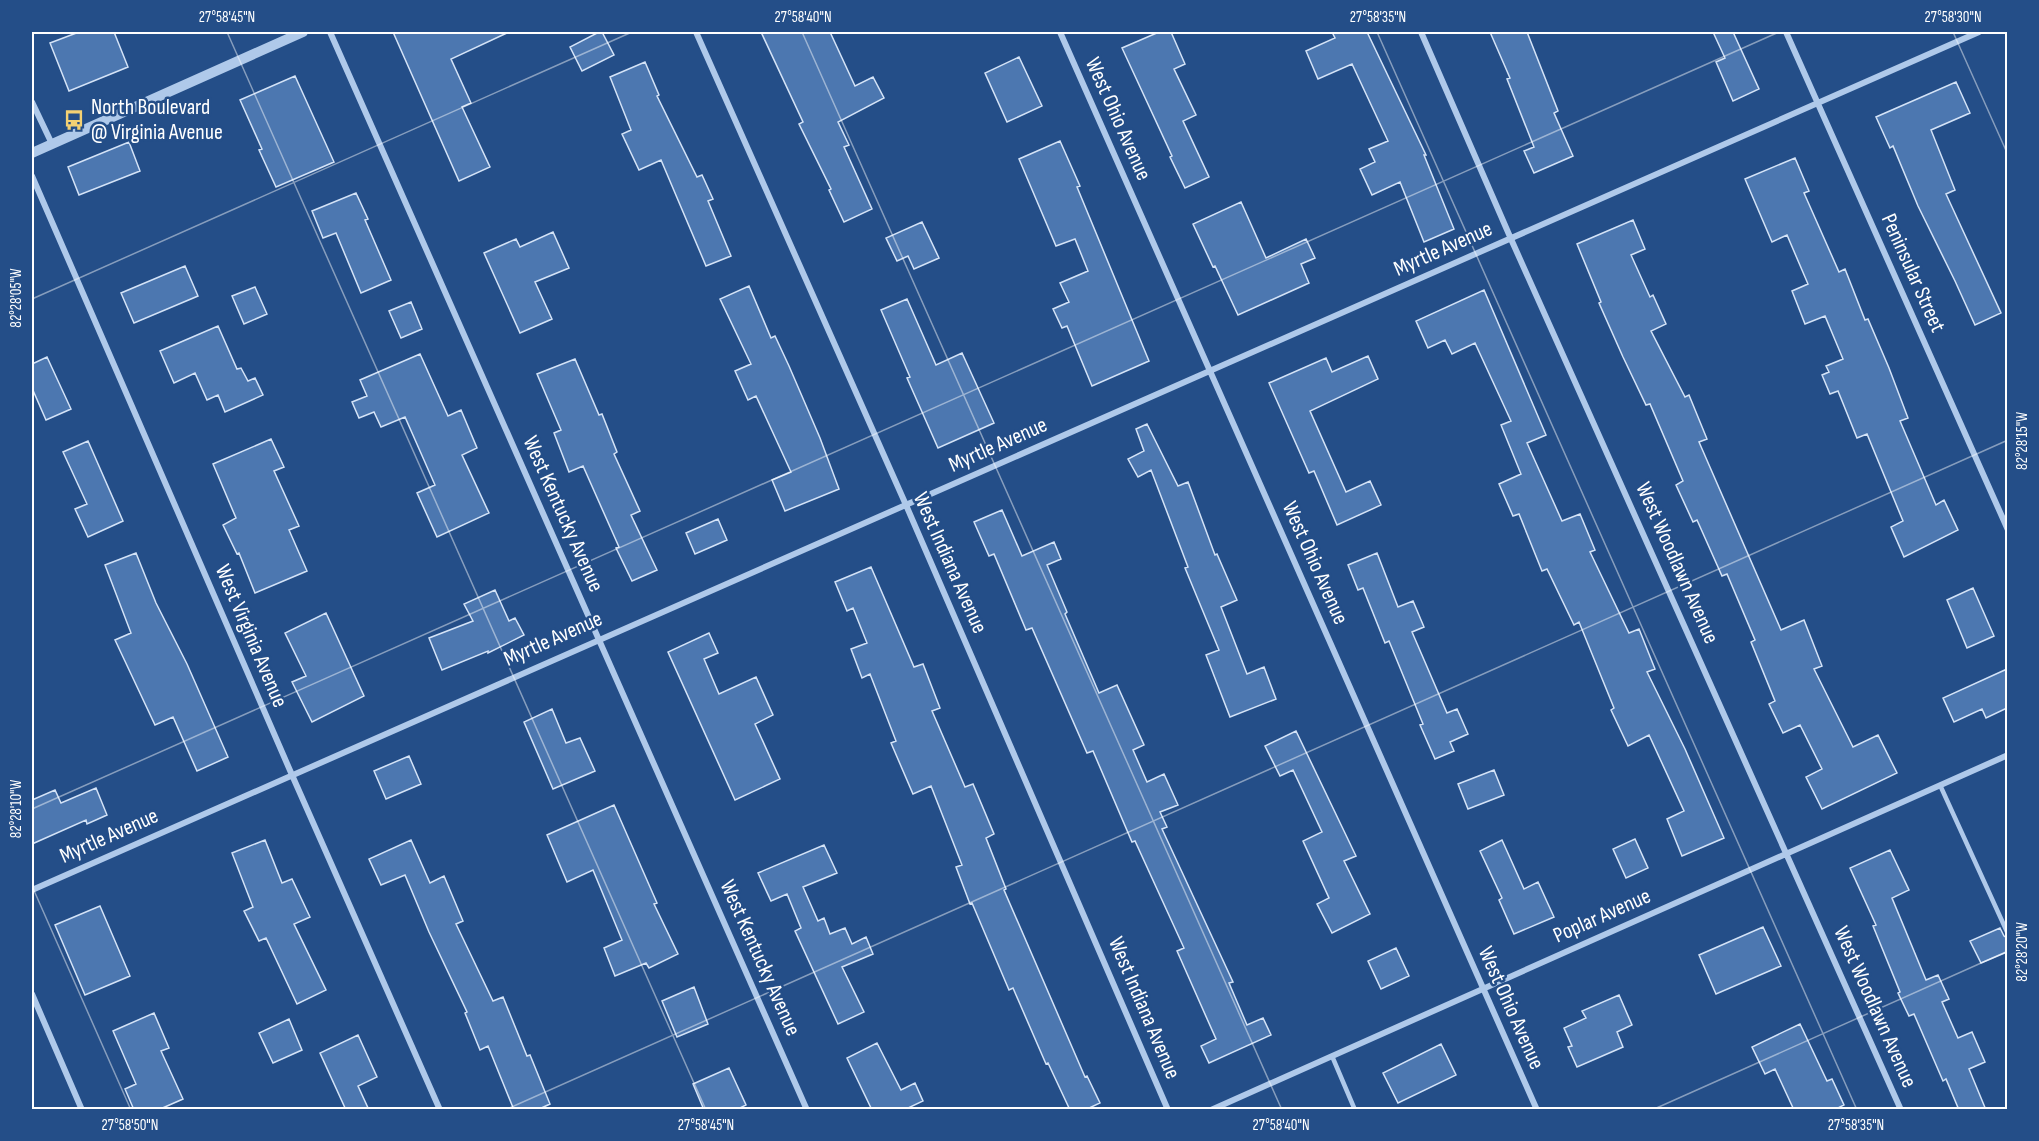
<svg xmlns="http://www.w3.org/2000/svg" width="2039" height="1141" font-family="'Sofia Sans Condensed',sans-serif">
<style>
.building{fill:#4c77b0;stroke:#d4e3f7;stroke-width:1.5}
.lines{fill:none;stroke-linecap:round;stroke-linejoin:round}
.service{stroke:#afc9ea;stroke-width:4.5}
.minor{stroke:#afc9ea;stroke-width:6}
.tertiary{stroke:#afc9ea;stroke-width:10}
.ticks{fill:none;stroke:#fff;stroke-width:1.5;stroke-opacity:0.45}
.labels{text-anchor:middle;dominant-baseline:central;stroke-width:5;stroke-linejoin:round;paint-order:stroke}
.poi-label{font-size:22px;fill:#fff;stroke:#244e88;text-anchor:start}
.street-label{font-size:22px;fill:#fff;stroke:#244e88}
.neatline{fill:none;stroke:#fff;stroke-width:2}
.ticks-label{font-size:15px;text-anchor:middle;fill:#fff}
</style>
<rect width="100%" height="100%" fill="#244e88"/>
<path class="building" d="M 79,32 L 114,32 L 128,67 L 69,91 L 50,43 Z
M 393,32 L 509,32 L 451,59 L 471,103 L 462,107 L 490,167 L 459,181 Z
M 599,32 L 602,32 L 614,55 L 582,71 L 570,47 Z
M 761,32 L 830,32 L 855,86 L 873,77 L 884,98 L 838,122 L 849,145 L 844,147 L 872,209 L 844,222 L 829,190 L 831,189 L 799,124 L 803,122 Z
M 1159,32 L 1171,32 L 1185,64 L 1174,69 L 1196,115 L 1183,121 L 1209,177 L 1185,188 L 1170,157 L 1172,156 L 1122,48 Z
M 1332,32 L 1367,32 L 1426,155 L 1424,155 L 1454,229 L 1424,242 L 1400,182 L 1372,195 L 1360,169 L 1375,162 L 1369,149 L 1388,141 L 1352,64 L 1318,79 L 1306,51 L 1335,38 Z
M 1490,32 L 1527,32 L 1558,111 L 1554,113 L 1573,156 L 1534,173 L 1524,151 L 1534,147 L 1507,79 L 1510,78 Z
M 1713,32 L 1733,32 L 1759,89 L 1733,101 L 1716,62 L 1725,58 Z
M 1019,57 L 1042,106 L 1007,122 L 985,73 Z
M 645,62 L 659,95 L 657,96 L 697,177 L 702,175 L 713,199 L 708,201 L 731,256 L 706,266 L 661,160 L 639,170 L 622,134 L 631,130 L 610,77 Z
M 295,76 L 334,162 L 276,187 L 259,150 L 262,149 L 240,100 Z
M 1956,82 L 1970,113 L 1931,130 L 1955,190 L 1946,194 L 2001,313 L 1975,325 L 1955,281 L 1918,206 L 1893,146 L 1890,148 L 1876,117 Z
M 1060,141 L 1080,186 L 1077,187 L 1149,361 L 1092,386 L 1067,326 L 1062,328 L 1053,309 L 1069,302 L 1060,283 L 1088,271 L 1075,239 L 1056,246 L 1019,159 Z
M 129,142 L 140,171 L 79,195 L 68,167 Z
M 1795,158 L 1809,191 L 1804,193 L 1839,272 L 1845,269 L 1865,320 L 1868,319 L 1889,368 L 1908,418 L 1900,421 L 1936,505 L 1944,500 L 1958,530 L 1904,557 L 1891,527 L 1903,521 L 1867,434 L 1857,438 L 1838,391 L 1830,394 L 1822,375 L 1829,372 L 1826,366 L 1843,359 L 1825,316 L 1805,324 L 1792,291 L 1808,284 L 1787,235 L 1772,242 L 1745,179 Z
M 356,193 L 368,219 L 365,220 L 391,280 L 361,293 L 336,233 L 323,238 L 312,211 Z
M 1241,202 L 1266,258 L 1306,239 L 1315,258 L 1301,264 L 1309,283 L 1238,315 L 1215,266 L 1213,267 L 1193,224 Z
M 1633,220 L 1645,249 L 1631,255 L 1650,297 L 1653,295 L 1666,324 L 1651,331 L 1685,397 L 1689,395 L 1707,439 L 1699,442 L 1781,630 L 1804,620 L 1822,666 L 1814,669 L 1853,747 L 1878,735 L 1897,773 L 1822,809 L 1806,777 L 1822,769 L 1800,725 L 1783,733 L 1769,704 L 1775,701 L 1751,642 L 1755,640 L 1727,574 L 1722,576 L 1697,520 L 1693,522 L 1676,485 L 1683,481 L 1650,404 L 1646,405 L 1623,357 L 1599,303 L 1601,302 L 1577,244 Z
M 922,222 L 939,258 L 914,269 L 908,256 L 897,261 L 886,238 Z
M 553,232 L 569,268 L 535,282 L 552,319 L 520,333 L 484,253 L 516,239 L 520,247 Z
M 185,266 L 198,296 L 134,323 L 121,293 Z
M 749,286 L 771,338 L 775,336 L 789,366 L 820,438 L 839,489 L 785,511 L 772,480 L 791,472 L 756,396 L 748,400 L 735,371 L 751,364 L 720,299 Z
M 255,287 L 267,314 L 244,324 L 232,296 Z
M 1484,290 L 1546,435 L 1527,443 L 1562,521 L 1580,514 L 1595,550 L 1590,552 L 1629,633 L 1639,629 L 1655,669 L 1647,672 L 1685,749 L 1724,838 L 1682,856 L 1667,819 L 1684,811 L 1649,735 L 1628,746 L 1611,710 L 1614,708 L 1579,622 L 1574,625 L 1547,569 L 1542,571 L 1519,514 L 1513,516 L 1499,484 L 1521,474 L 1501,425 L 1511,421 L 1475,343 L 1452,354 L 1445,340 L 1428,348 L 1416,321 Z
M 907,299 L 936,365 L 962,353 L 994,423 L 938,448 L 907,378 L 910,377 L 881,310 Z
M 411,302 L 422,329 L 401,338 L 389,311 Z
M 218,326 L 237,369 L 241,368 L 248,381 L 255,378 L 263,395 L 225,412 L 218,395 L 207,400 L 195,373 L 174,383 L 160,351 Z
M 420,354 L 448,416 L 461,410 L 477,448 L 462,455 L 489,513 L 437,537 L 417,493 L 435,485 L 405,417 L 381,427 L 374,412 L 359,418 L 352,402 L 367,396 L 360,380 Z
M 1368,356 L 1378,379 L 1310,411 L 1346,492 L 1370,481 L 1381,505 L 1337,525 L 1314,471 L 1309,473 L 1269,383 L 1326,358 L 1332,372 Z
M 47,357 L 71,409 L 46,420 L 32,388 L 32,364 Z
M 575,359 L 599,415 L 602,414 L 617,452 L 614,454 L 640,511 L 631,515 L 657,570 L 632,581 L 616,548 L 619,547 L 583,466 L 569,472 L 554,433 L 561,430 L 537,374 Z
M 1147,424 L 1178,486 L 1188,482 L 1215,555 L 1217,554 L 1237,600 L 1221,607 L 1247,674 L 1264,667 L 1276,699 L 1230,717 L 1206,655 L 1219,650 L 1185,568 L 1188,567 L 1151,470 L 1138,477 L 1128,459 L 1144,451 L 1136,429 Z
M 271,439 L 284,467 L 274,471 L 299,526 L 289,530 L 307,571 L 255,593 L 239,553 L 237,554 L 223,525 L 236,518 L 213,464 Z
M 88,441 L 123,521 L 88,537 L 75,509 L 87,504 L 63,452 Z
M 1002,510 L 1022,556 L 1054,542 L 1061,559 L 1047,565 L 1067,612 L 1065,614 L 1099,693 L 1117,685 L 1144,745 L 1133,750 L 1147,782 L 1164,774 L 1178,805 L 1160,812 L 1167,827 L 1162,829 L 1233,982 L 1229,983 L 1247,1025 L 1263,1018 L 1271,1035 L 1209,1063 L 1201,1046 L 1216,1039 L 1177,951 L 1184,948 L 1135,841 L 1132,842 L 1093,751 L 1087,753 L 1032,628 L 1026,630 L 994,554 L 989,556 L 974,522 Z
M 718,519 L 727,540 L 695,554 L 686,533 Z
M 136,553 L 156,603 L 187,664 L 228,757 L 197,771 L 173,717 L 155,725 L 115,640 L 131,633 L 105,565 Z
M 1377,553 L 1398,607 L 1413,601 L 1424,627 L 1412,632 L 1447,713 L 1457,709 L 1468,734 L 1450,742 L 1454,751 L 1435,759 L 1420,725 L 1423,724 L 1389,641 L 1385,643 L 1363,588 L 1358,590 L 1348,565 Z
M 871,567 L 914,667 L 923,664 L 940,708 L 932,711 L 965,787 L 973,784 L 994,834 L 986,838 L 1006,889 L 1004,890 L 1085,1077 L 1087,1076 L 1100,1103 L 1085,1110 L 1070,1110 L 1048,1063 L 1046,1064 L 1013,988 L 1009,990 L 972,903 L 970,904 L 956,867 L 962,865 L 931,786 L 913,794 L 891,743 L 896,741 L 870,674 L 862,678 L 851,649 L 867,643 L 853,608 L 847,611 L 835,582 Z
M 1973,588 L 1994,636 L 1967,648 L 1947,600 Z
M 495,590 L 509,621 L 515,618 L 524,635 L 488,653 L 488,651 L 442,670 L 429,638 L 473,621 L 464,604 Z
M 326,613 L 364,696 L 312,722 L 292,682 L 306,676 L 285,633 Z
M 709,633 L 718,653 L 704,659 L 719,694 L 756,677 L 773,715 L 755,724 L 780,779 L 735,800 L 668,652 Z
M 2007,669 L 2007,708 L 1986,718 L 1982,709 L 1954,722 L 1943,698 Z
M 552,709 L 566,743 L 580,738 L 595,771 L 553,789 L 524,722 Z
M 1296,731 L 1356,856 L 1344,861 L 1370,914 L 1332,933 L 1317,904 L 1329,898 L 1303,841 L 1322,832 L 1293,770 L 1280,776 L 1265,746 Z
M 409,756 L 421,784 L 386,799 L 374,771 Z
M 1494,770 L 1504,795 L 1468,809 L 1458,784 Z
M 96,788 L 107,815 L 87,824 L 86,820 L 32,844 L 32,800 L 55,790 L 61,803 Z
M 614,805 L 657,903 L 654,904 L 678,954 L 649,968 L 646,963 L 615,976 L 604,948 L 622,940 L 593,870 L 567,882 L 547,835 Z
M 1635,839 L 1648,868 L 1626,878 L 1613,849 Z
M 265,840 L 282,883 L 292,879 L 310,917 L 294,924 L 326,990 L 297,1004 L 266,938 L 259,941 L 244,911 L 253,907 L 232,853 Z
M 411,840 L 430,883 L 444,876 L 463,921 L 456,924 L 493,1001 L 503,997 L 527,1056 L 530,1055 L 550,1104 L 537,1110 L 514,1110 L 488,1046 L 480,1050 L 465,1013 L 467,1012 L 429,932 L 405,875 L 381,885 L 369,859 Z
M 1502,840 L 1524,889 L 1538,882 L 1554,917 L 1514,934 L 1499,900 L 1502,898 L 1480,851 Z
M 824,845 L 837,873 L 803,887 L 818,921 L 824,918 L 830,934 L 845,928 L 852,944 L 866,937 L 873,954 L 842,967 L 864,1012 L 838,1024 L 795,931 L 801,928 L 787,894 L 771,901 L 758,873 Z
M 1890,850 L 1909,890 L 1892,898 L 1926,980 L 1938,975 L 1949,999 L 1942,1002 L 1958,1038 L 1972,1032 L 1985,1062 L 1969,1069 L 1986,1110 L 1959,1110 L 1946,1079 L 1943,1081 L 1914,1014 L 1909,1016 L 1898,993 L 1900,992 L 1873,926 L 1876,925 L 1850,868 Z
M 100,906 L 130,976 L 85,995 L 55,925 Z
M 1763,927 L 1781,966 L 1716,994 L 1699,955 Z
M 2000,928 L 2004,936 L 2007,938 L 2007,952 L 1981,963 L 1970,941 Z
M 1396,948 L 1409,976 L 1381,989 L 1368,961 Z
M 694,987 L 708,1024 L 677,1037 L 662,1001 Z
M 1619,995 L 1632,1025 L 1617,1032 L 1623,1047 L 1577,1067 L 1568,1047 L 1572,1046 L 1564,1028 L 1586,1018 L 1582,1011 Z
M 154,1013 L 169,1048 L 161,1051 L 183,1099 L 158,1110 L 134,1110 L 125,1089 L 136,1084 L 113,1031 Z
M 289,1019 L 302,1050 L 273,1063 L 259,1033 Z
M 1800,1024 L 1827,1081 L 1832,1079 L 1844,1105 L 1834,1110 L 1794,1110 L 1775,1069 L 1765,1074 L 1752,1047 Z
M 358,1035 L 377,1077 L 358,1086 L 369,1110 L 346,1110 L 320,1053 Z
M 877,1043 L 901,1090 L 915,1083 L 923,1101 L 904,1110 L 872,1110 L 847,1058 Z
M 1441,1044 L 1456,1075 L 1398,1103 L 1383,1073 Z
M 729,1068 L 746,1105 L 736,1110 L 704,1110 L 693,1084 Z"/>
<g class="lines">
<path class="service" d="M 1940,785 L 2008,934
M 1332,1056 L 1355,1110"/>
<path class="minor" d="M 330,32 L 807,1110
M 696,32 L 906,505 L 1168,1110
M 1060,32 L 1537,1110
M 1421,32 L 1511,239 L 1901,1110
M 1786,32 L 2008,530
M 32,102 L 52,144
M 32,176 L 292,775 L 440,1110
M 32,890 L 1979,32
M 32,994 L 82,1110
M 1211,1110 L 2008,755"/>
<path class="tertiary" d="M 32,153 L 303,32"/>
</g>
<path class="ticks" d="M 227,32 L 706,1110M 802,32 L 1282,1110M 1377,32 L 1857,1110M 1953,32 L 2008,155M 32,299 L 632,32M 32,809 L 1779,32M 32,886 L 131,1110M 505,1110 L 2008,440M 1652,1110 L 2008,951"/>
<defs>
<g id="bus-bare" transform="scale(1.62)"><path d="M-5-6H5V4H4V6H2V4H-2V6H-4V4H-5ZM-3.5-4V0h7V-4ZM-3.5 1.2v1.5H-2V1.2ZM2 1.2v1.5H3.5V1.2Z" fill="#f4d173" stroke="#244e88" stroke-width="2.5" paint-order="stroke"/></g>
</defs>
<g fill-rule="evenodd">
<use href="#bus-bare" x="74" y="120"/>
</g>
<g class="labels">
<g class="poi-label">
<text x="91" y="107">North Boulevard<tspan x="91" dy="25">@ Virginia Avenue</tspan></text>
</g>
<g class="street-label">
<text transform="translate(1118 119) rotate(66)">West Ohio Avenue</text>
<text transform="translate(1443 249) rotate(-24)">Myrtle Avenue</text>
<text transform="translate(1913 273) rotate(66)">Peninsular Street</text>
<text transform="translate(998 445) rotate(-24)">Myrtle Avenue</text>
<text transform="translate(563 514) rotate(66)">West Kentucky Avenue</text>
<text transform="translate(950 563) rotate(66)">West Indiana Avenue</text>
<text transform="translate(1315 563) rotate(66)">West Ohio Avenue</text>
<text transform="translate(1677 563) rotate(66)">West Woodlawn Avenue</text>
<text transform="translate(251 636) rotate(67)">West Virginia Avenue</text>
<text transform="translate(553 639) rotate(-24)">Myrtle Avenue</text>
<text transform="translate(109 836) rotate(-24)">Myrtle Avenue</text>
<text transform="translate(1602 916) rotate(-24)">Poplar Avenue</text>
<text transform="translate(760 958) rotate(66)">West Kentucky Avenue</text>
<text transform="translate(1875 1007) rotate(66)">West Woodlawn Avenue</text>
<text transform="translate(1144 1008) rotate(67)">West Indiana Avenue</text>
<text transform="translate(1511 1008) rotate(66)">West Ohio Avenue</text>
</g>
</g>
<rect width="2039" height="1141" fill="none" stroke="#244e88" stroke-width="66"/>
<rect x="33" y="33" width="1973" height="1075" class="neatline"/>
<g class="ticks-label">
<text x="227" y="22">27°58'45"N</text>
<text x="803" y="22">27°58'40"N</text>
<text x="1378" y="22">27°58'35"N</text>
<text x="1953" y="22">27°58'30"N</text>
<text transform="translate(16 298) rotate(-90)" y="5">82°28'05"W</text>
<text transform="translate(2022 441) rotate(-90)" y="5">82°28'15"W</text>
<text transform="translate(16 809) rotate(-90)" y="5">82°28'10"W</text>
<text transform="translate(2022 952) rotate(-90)" y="5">82°28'20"W</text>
<text x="130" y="1130">27°58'50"N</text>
<text x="706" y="1130">27°58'45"N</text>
<text x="1281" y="1130">27°58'40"N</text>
<text x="1856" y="1130">27°58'35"N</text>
</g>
</svg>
